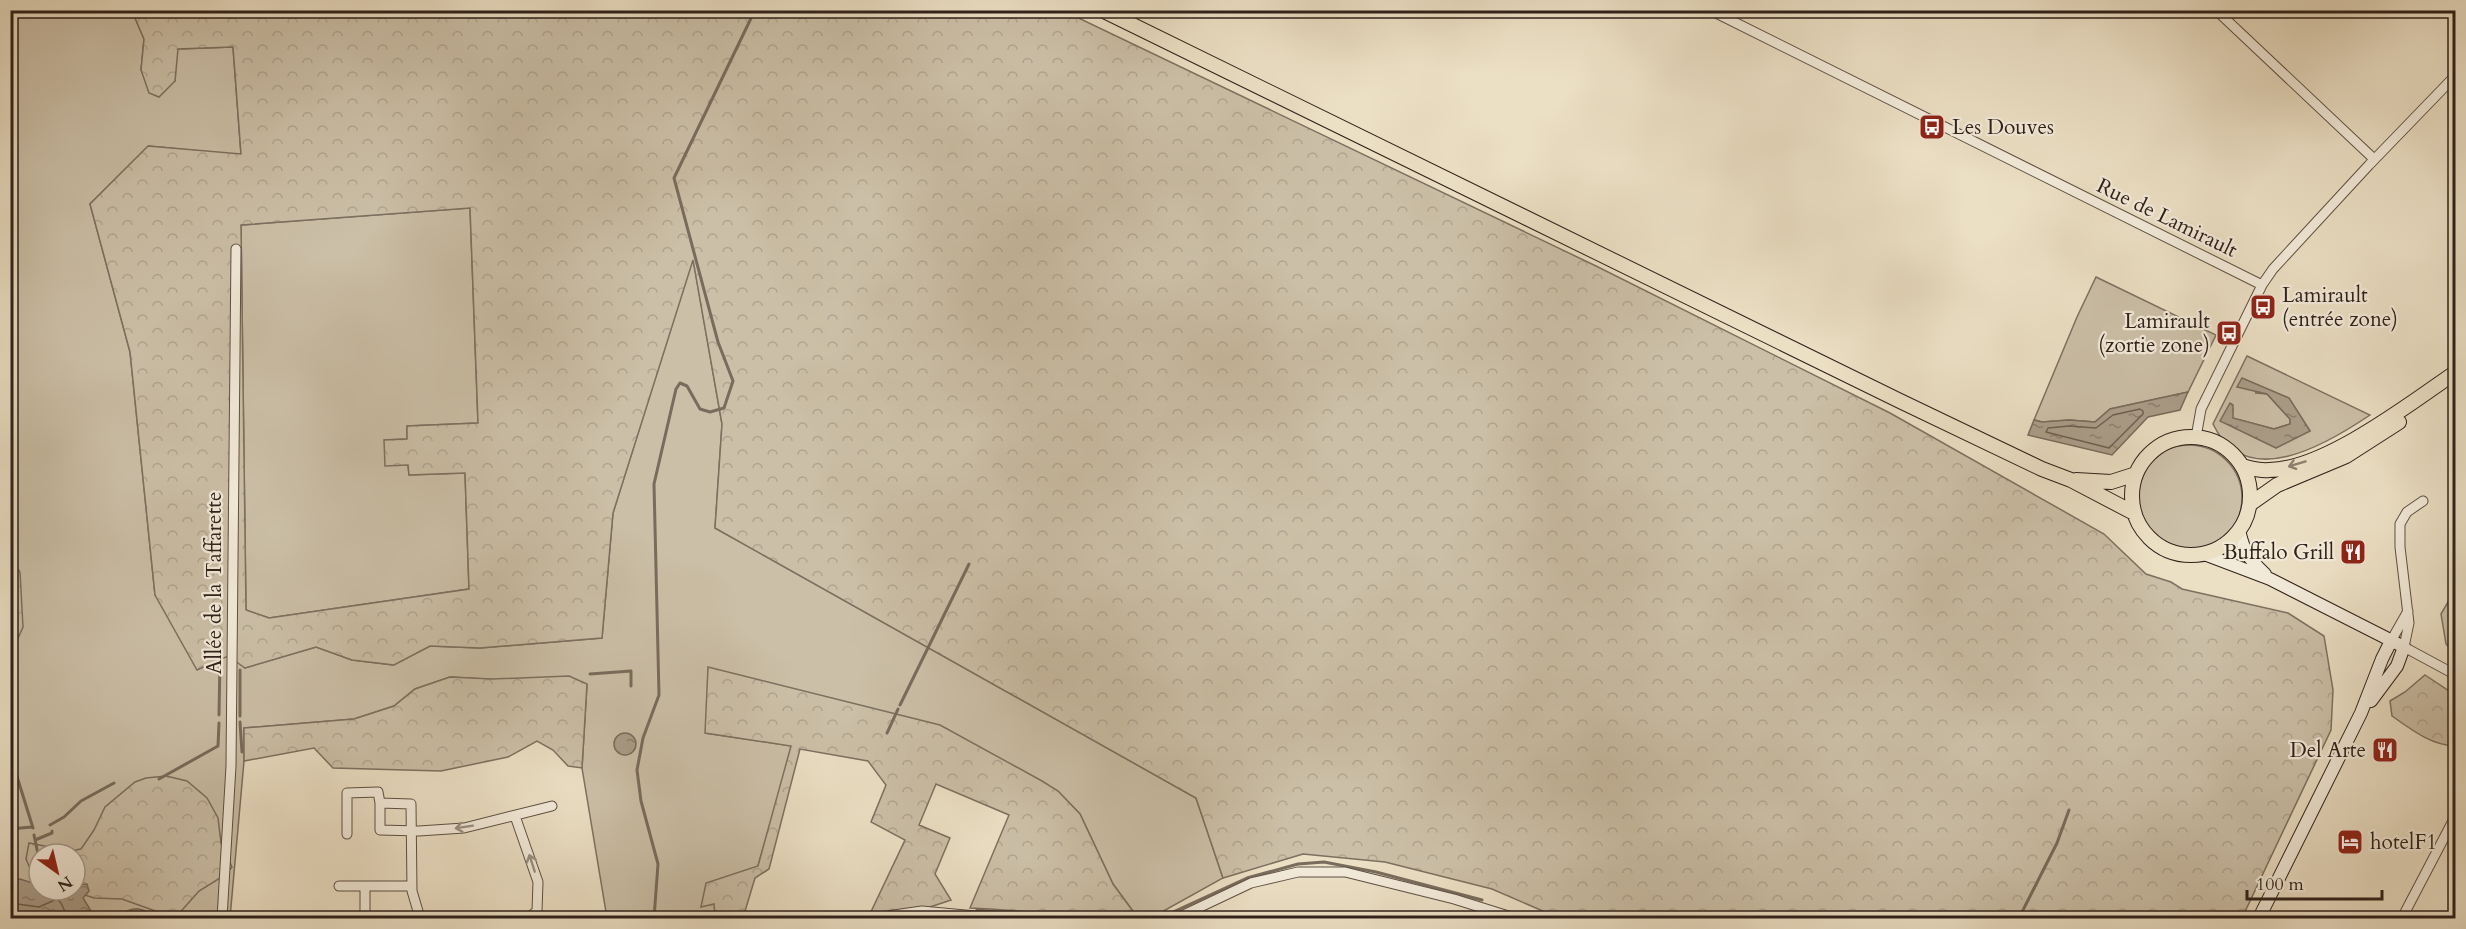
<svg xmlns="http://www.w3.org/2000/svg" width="2466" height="929" font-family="Cardo,serif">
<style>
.grass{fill:#cbbfa7;stroke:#7d7060;stroke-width:1.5;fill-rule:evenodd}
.forest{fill:url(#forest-crowns);stroke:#7d7060;stroke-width:1.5;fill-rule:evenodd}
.water{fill:url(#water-ripples);stroke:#796c5d;stroke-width:1.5}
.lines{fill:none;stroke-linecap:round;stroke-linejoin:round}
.shore{stroke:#6d6052;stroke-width:1.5}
.stream{stroke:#796c5d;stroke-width:3}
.minor-casing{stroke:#5e5044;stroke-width:11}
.secondary-casing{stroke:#2f211a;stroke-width:14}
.primary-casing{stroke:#2f211a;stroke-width:16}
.minor{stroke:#f2ead9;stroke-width:9}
.secondary{stroke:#f2ead9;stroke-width:12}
.primary{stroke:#ebdfc4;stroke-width:14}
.oneway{stroke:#8d806f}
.oneway2{stroke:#9a9083}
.labels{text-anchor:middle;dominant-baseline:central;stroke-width:4.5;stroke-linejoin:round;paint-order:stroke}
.poi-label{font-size:21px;fill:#2f211a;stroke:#f2ead9;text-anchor:start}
.street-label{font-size:21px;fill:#2f211a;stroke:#f2ead9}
</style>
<defs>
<pattern id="forest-crowns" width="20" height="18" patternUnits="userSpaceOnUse" patternTransform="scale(1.5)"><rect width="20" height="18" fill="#cbbfa7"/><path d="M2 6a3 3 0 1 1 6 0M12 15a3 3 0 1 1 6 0" fill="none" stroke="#afa48f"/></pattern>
<pattern id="water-ripples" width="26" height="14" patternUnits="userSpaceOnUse" patternTransform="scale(1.5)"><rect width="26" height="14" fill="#ab9e8a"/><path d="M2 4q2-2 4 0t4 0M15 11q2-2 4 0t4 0" fill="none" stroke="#8c8070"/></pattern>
</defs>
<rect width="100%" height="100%" fill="#ebdfc4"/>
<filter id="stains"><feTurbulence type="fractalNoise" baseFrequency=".00333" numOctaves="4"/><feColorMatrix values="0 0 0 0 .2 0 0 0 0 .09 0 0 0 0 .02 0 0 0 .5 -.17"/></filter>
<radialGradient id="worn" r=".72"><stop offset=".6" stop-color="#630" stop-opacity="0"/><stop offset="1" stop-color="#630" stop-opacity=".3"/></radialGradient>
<path class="grass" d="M 10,11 L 132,11 L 144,39 L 141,70 L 175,81 L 177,49 L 233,47 L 241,155 L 149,146 L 90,204 L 130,352 L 155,595 L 245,668 L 316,647 L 352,660 L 393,665 L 430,646 L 480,648 L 602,638 L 613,513 L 693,258 L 722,424 L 715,528 L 1196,798 L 1223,878 L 1151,918 L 1138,918 L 1113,884 L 1080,814 L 1058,791 L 939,725 L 705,733 L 792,746 L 758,866 L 701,906 L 715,904 L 715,918 L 607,918 L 582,768 L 587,685 L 450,677 L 415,689 L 394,706 L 354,719 L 244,728 L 244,761 L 230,918 L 11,918 ZM 39,854 L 75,854 L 75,890 L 39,890 Z
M 470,208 L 478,423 L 407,426 L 407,439 L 385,440 L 408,465 L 409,475 L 465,473 L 469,589 L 269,618 L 246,610 L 241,225 Z
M 2096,277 L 2216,335 L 2188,392 L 2110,409 L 2095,422 L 2069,420 L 2042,422 L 2034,420 L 2077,317 Z
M 2247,356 L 2370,415 C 2327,444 2246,493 2213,424 ZM 2270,391 L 2289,398 L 2310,431 L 2276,448 L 2221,421 L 2233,410 L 2232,418 L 2274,429 L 2290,424 L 2290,419 L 2267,394 L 2255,393 Z
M2136 498a53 53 0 1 1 106 0a53 53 0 1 1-106 0Z"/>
<path class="forest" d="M 132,11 L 1064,11 L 1596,266 L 1890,413 L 2104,534 L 2146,574 L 2171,582 L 2182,589 L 2288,613 L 2324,636 L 2333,690 L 2331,730 L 2242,918 L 1559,918 L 1492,889 L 1385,862 L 1303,854 L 1223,878 L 1196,798 L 715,528 L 722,424 L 693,260 L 613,513 L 602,638 L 480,648 L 430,646 L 394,665 L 352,660 L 316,647 L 245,668 L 228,656 L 197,670 L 155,595 L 130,352 L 90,204 L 148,146 L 241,154 L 233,47 L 178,49 L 175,81 L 159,97 L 149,93 L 141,70 L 144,39 ZM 470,208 L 478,423 L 407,426 L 407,439 L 384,440 L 385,466 L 408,465 L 409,475 L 465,473 L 469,589 L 269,618 L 246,610 L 241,225 Z
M 11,560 L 20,572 L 23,627 L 11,654 Z
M 2455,590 L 2456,590 L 2455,654 L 2446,644 L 2441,614 Z
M 708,667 L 940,725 L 1042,781 L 1058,791 L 1080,814 L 1113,884 L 1138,918 C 1082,919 1026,910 970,908 L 1009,815 L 936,784 L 919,825 L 950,838 L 935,874 L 951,900 L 897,918 L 868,918 L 905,840 L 871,822 L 886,785 L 868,761 L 800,749 L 769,869 L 755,878 L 743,918 L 715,918 L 714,904 L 701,907 L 706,883 L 758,866 L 791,746 L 705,733 Z
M 2425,675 L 2455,695 L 2455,746 C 2431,745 2412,730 2392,716 L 2390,701 L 2405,692 Z
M 569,676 L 587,684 L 582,768 L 568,766 L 553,750 L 537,741 L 508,757 L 441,771 L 333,768 L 314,748 L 244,761 L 244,728 L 354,719 L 394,706 L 415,689 L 450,677 L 492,679 Z
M 166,776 L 187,781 L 207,798 L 218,818 L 221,843 L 232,867 L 225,875 L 199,891 L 175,918 L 122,899 L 94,898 L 70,890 L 75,890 L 75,854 L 39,854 L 39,880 L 34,878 L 26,859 L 29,843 L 70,851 L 81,849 L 94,830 L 105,807 L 135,782 L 146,778 Z"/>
<path class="water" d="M 2242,378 L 2289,398 L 2310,431 L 2276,448 L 2220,421 L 2230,403 L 2233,405 L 2233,418 L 2274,429 L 2290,424 L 2290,419 L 2267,394 L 2237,387 Z
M 2188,392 L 2180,410 L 2148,417 L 2112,455 L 2028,435 L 2034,420 L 2042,422 L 2069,420 L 2095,422 L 2110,409 Z
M614 744a11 11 0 1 1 22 0a11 11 0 1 1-22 0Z
M 20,879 L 39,885 L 39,890 L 75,890 L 75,885 L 87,884 L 89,891 L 83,898 L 94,916 C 98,916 104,917 108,916 C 135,912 131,901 159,918 L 11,918 L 11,881 Z"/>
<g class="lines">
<path class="shore" d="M 2140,409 L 2143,411 L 2143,414 L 2109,448 L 2046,432 L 2048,428 L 2069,426 L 2096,428 L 2113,415 Z
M 10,903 L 39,907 L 57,899 L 61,903 L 68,918"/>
<path class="stream" d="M 590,674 L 631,671 L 631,686
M 900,705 L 969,564
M 219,715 L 220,659
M 240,716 L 240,670
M 240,722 L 242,752
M 887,733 L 898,709
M 10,754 L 33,828
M 159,779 L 218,746 L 219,723
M 50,825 L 64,817 L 81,801 L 114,783
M 10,829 L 32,827
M 34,835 L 39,859
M 35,840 L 52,833 L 52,831
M 977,910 L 1069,918
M 654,918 L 658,864 L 641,801 L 637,770 L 643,738 L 659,695 L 654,484 L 676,389 L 680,383 L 687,386 L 700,409 L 710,412 L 724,408 L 733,381 L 718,342 L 674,178 L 755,10
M 1160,918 L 1247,878 L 1298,864 L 1324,862 L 1376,872 L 1482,900
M 2019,918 L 2057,843 L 2069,810"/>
<g class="minor-casing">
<path id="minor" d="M 1710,10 L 2262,285
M 2216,10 L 2374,159
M 2196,437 L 2201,409 L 2262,285 L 2273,269 L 2369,165 L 2456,75
M 2423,501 L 2407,512 L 2400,524 L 2400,547 L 2409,623 L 2404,647 L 2456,675
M 2391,641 L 2408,611
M 515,816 L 538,882 L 537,911 L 528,918
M 347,834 L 347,793 L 378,792 L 380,803
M 339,886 L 412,886
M 222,918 L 231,766 L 236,249
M 365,918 L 365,886
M 420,918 L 412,891 L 411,804 L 380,803 L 380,830 L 419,831 L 464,828 L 552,806
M 873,918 L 922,911 L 997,918
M 1177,918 L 1251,883 L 1298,872 L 1345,872 L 1454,899 L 1515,918
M 2402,918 L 2456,815"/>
</g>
<g class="secondary-casing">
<path id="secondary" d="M 2239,530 C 2244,552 2248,558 2265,574
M 2204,554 L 2270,579 L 2404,647 L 2397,666 L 2371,701
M 2259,918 L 2361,713 L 2382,659 L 2391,641"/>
</g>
<g class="primary-casing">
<path id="primary" d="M 1102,10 L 1900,401 L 2042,469 L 2071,480 L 2134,513
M2132 496a59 59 0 1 1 118 0a59 59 0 1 1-118 0Z
M 2242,466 C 2250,468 2260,471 2269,470 C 2324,470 2411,403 2456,372
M 2076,480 L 2111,482 L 2136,474
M 2250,504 L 2277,485 L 2346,456 L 2399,422"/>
</g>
<use href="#minor" class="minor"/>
<use href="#secondary" class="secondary"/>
<use href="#primary" class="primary"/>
</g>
<defs><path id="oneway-shaft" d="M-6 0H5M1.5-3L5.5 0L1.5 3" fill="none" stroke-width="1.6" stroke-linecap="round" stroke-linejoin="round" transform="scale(1.5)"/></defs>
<use class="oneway" href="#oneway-shaft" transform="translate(2297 464) rotate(163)"/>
<g class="oneway2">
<use href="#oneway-shaft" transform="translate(464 827) rotate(171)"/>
<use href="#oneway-shaft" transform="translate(532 863) rotate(-108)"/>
</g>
<defs>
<g id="bus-square" transform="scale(1.35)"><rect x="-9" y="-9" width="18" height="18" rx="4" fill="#8f2418" stroke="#f2ead9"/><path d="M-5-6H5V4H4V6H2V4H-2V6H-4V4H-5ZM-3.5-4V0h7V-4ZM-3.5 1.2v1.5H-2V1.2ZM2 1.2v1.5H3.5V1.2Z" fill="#fff"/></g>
<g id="restaurant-square" transform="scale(1.35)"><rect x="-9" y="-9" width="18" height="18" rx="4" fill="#8f2418" stroke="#f2ead9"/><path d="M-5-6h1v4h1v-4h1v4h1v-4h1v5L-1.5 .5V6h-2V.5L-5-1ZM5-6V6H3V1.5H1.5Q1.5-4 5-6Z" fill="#fff"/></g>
<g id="hotel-square" transform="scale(1.35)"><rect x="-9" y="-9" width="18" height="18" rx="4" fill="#8f2418" stroke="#f2ead9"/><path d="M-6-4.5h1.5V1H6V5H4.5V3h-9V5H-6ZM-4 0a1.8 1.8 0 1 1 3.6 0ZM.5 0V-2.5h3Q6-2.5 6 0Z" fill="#fff"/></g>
</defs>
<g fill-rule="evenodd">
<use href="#bus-square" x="1932" y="127"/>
<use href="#bus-square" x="2263" y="307"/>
<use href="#bus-square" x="2229" y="333"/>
<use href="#restaurant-square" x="2353" y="552"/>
<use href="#restaurant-square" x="2385" y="750"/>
<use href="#hotel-square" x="2350" y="842"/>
</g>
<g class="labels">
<g class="poi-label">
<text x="1952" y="127">Les Douves</text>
<text x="2282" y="295">Lamirault<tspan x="2282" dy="24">(entrée zone)</tspan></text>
<text x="2210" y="321" text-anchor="end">Lamirault<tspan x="2210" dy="24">(zortie zone)</tspan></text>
<text x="2334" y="552" text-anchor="end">Buffalo Grill</text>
<text x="2366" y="750" text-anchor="end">Del Arte</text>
<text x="2370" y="842">hotelF1</text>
</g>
<g class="street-label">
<text transform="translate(2167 218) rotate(26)">Rue de Lamirault</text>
<text transform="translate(214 583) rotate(-90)">Allée de la Taffarette</text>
</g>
</g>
<rect width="2466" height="929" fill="none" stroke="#ebdfc4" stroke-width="36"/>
<rect x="12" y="12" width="2442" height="905" fill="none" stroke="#2f211a" stroke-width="3"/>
<rect x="18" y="18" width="2430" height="893" fill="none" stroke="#2f211a" stroke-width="1.5"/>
<g transform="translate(57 872) rotate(146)"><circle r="28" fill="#f2ead9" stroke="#a49a8d" stroke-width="1.5"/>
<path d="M0-4.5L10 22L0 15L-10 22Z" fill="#8f2418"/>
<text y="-9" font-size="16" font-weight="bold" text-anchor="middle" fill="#2f211a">N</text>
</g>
<path d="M2247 890v9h135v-9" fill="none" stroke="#2f211a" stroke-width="3"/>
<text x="2256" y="890" font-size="18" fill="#2f211a" stroke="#f2ead9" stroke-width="4.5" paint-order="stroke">100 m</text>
<rect width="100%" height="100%" filter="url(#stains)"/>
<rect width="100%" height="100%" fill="url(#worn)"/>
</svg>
